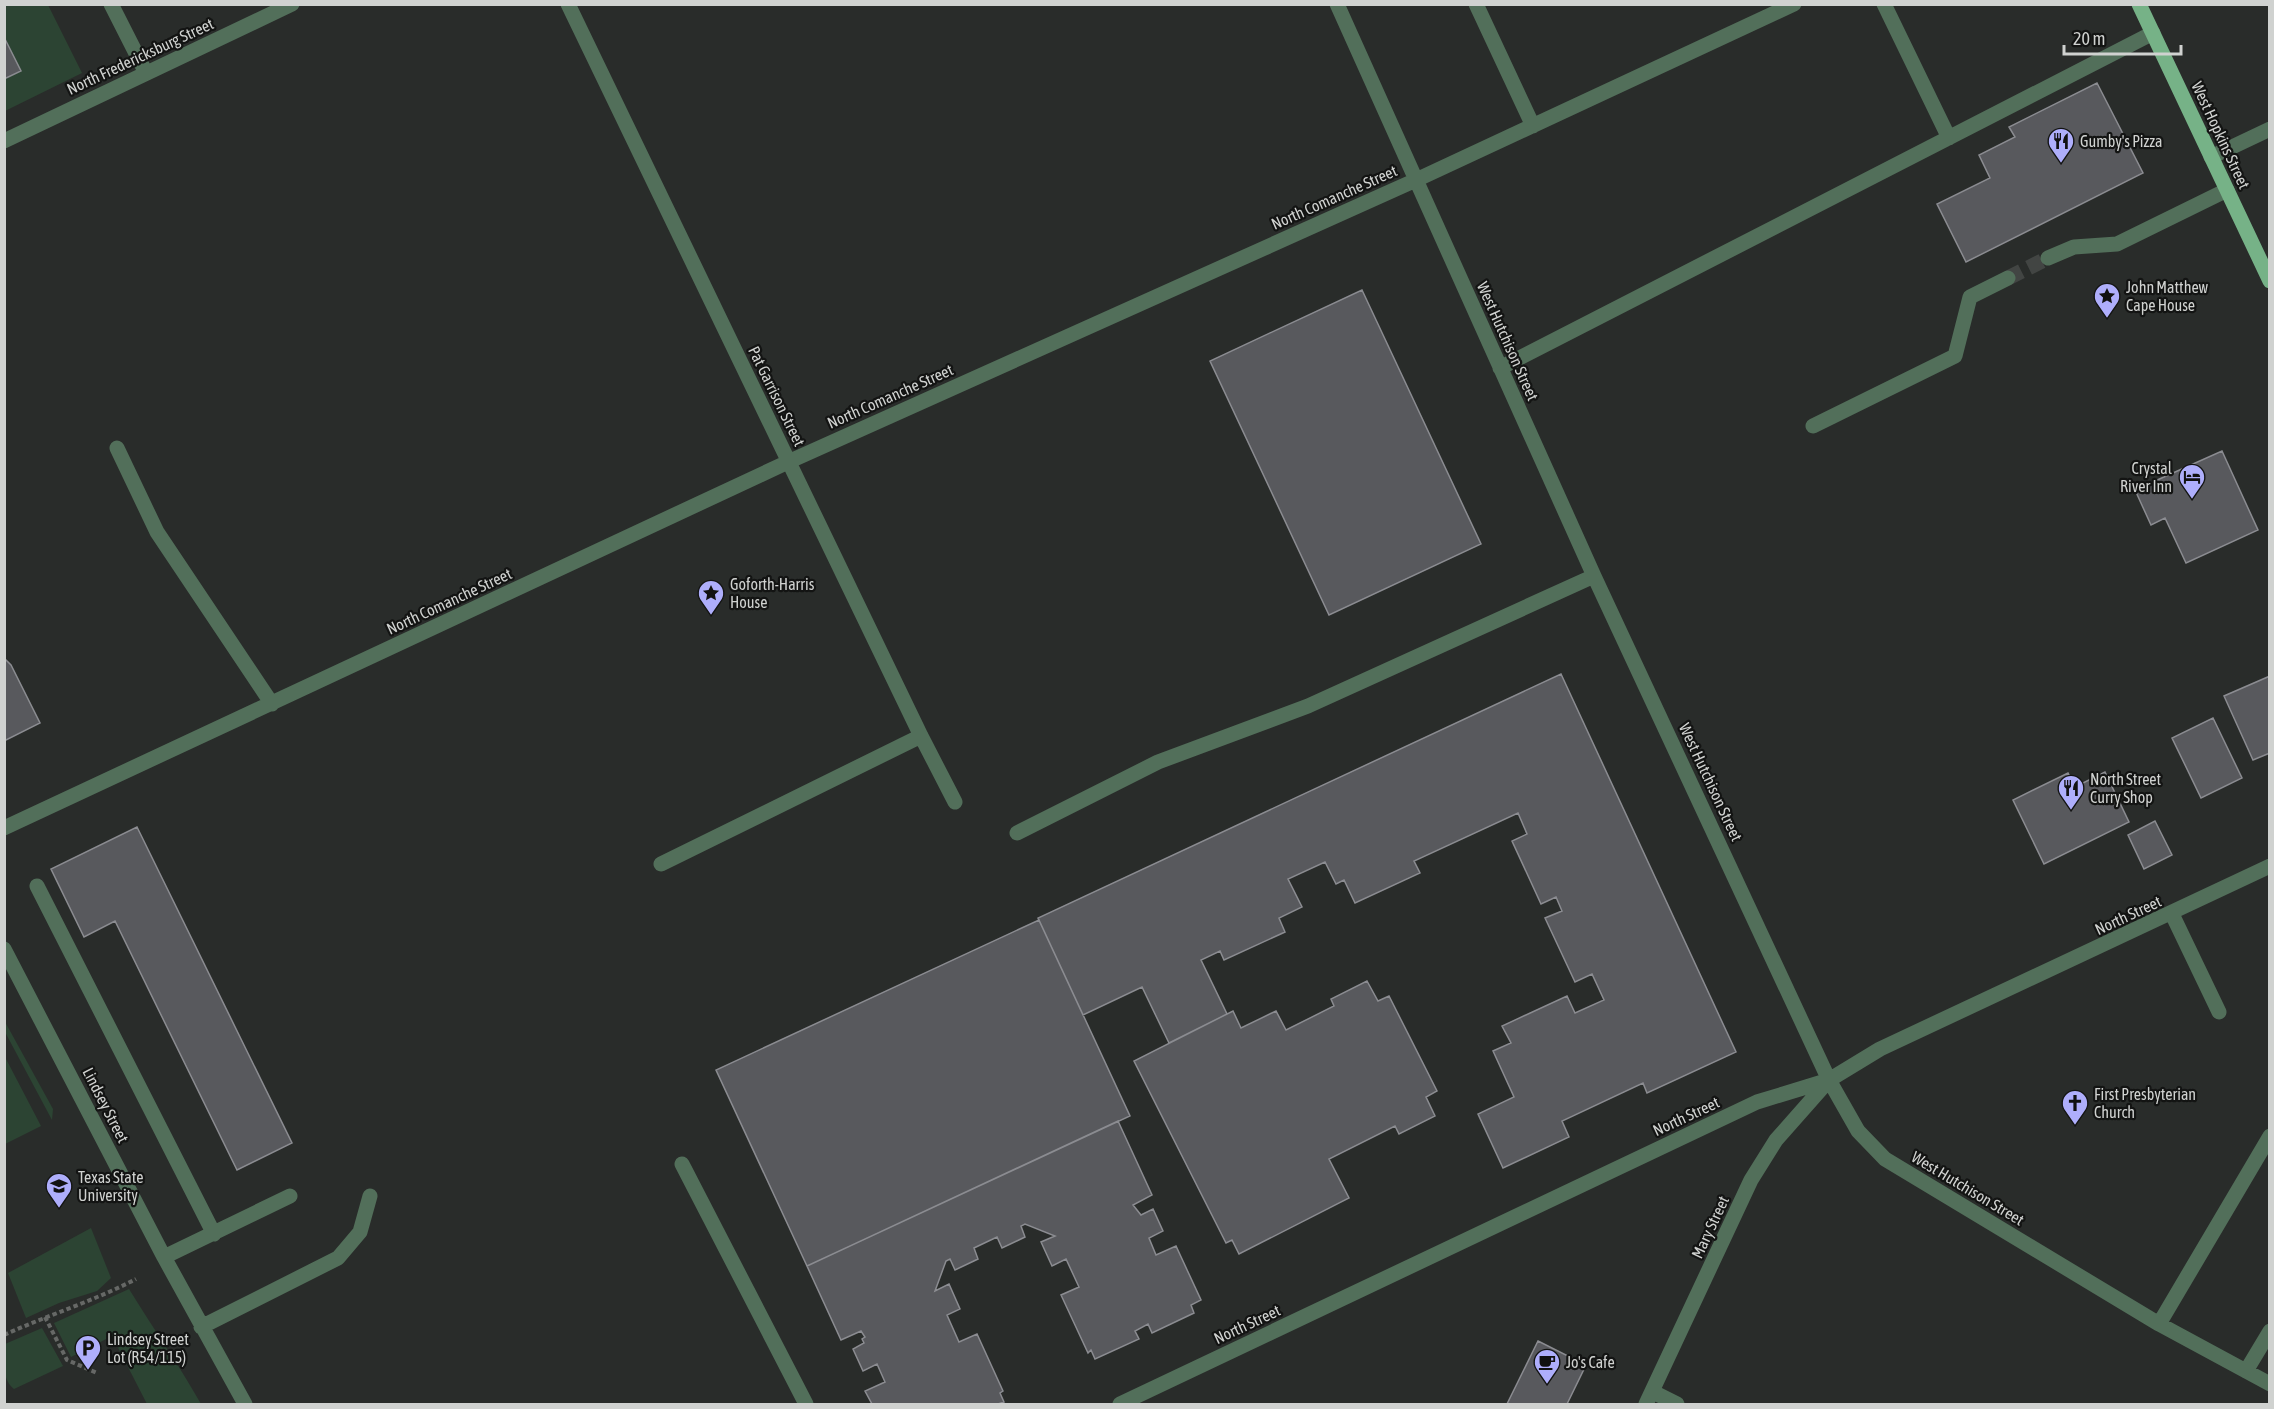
<svg xmlns="http://www.w3.org/2000/svg" width="2274" height="1409" font-family="'Asap Condensed',sans-serif">
<style>
.green{fill:#2c4433}
.building{fill:#58595d;stroke:#8b8c91;stroke-width:1.5}
.lines{fill:none;stroke-linecap:round;stroke-linejoin:round}
.minor-tunnel{stroke:#424543;stroke-width:15;stroke-dasharray:15 8;stroke-linecap:butt}
.path{stroke:#666866;stroke-width:4;stroke-dasharray:4.5 3;stroke-linecap:butt}
.minor{stroke:#526f5a;stroke-width:15}
.major{stroke:#76b287;stroke-width:15}
.labels{text-anchor:middle;dominant-baseline:central;stroke-width:4.5;stroke-linejoin:round;paint-order:stroke}
.street-label{font-size:16px;fill:#d0d2d0;stroke:#131413}
.poi-label{font-size:16px;fill:#d0d2d0;stroke:#131413;text-anchor:start}
</style>
<rect width="100%" height="100%" fill="#292c2a"/>
<path class="green" d="M 5,5 L 48,5 L 82,73 L 5,111 L 5,79 L 20,71 L 5,37 Z
M 4,1020 L 53,1109 L 52,1120 L 5,1032 Z
M 5,1057 L 41,1126 L 5,1144 L 4,1144 Z
M 91,1228 L 111,1278 L 97,1291 L 59,1303 L 26,1318 L 8,1273 Z
M 129,1289 C 153,1328 179,1365 201,1404 L 147,1404 L 112,1336 L 71,1357 L 54,1323 Z
M 42,1328 L 63,1366 L 14,1389 C 1,1379 4,1360 5,1344 Z"/>
<path class="building" d="M 4,37 L 21,71 L 4,79 Z
M 2097,83 L 2143,173 L 1966,262 L 1937,204 L 1990,178 L 1979,155 L 2015,137 L 2009,127 Z
M 1362,290 L 1481,544 L 1329,615 L 1210,361 Z
M 2222,451 L 2258,530 L 2186,563 L 2165,518 L 2151,525 L 2135,490 Z
M 4,658 L 11,665 L 40,723 L 4,741 Z
M 1561,674 L 1736,1052 L 1647,1093 L 1643,1083 L 1562,1121 L 1569,1137 L 1503,1168 L 1478,1114 L 1514,1097 L 1493,1051 L 1511,1043 L 1502,1026 L 1567,996 L 1575,1013 L 1604,1000 L 1592,974 L 1575,982 L 1545,918 L 1562,911 L 1556,897 L 1541,904 L 1512,841 L 1527,834 L 1518,813 L 1414,861 L 1420,873 L 1355,903 L 1344,880 L 1336,884 L 1325,862 L 1288,879 L 1302,907 L 1279,918 L 1285,932 L 1224,960 L 1220,951 L 1201,960 L 1227,1014 L 1169,1043 L 1142,987 L 1083,1015 L 1038,918 Z
M 2270,676 L 2270,753 L 2253,760 L 2224,696 Z
M 2213,718 L 2242,778 L 2201,798 L 2172,738 Z
M 2105,772 L 2129,822 L 2044,864 L 2013,800 L 2068,773 L 2075,787 Z
M 2155,821 L 2172,855 L 2144,869 L 2128,835 Z
M 137,827 L 292,1143 L 237,1170 L 115,921 L 84,937 L 51,869 Z
M 1039,920 L 1130,1116 L 807,1266 L 716,1070 Z
M 1367,981 L 1378,1001 L 1389,996 L 1437,1091 L 1426,1097 L 1435,1116 L 1399,1134 L 1395,1126 L 1329,1159 L 1349,1198 L 1239,1254 L 1232,1240 L 1226,1243 L 1134,1061 L 1233,1011 L 1241,1028 L 1276,1011 L 1286,1030 L 1334,1006 L 1331,999 Z
M 1118,1121 L 1152,1195 L 1133,1205 L 1141,1215 L 1153,1209 L 1163,1231 L 1149,1238 L 1156,1255 L 1176,1246 L 1201,1300 L 1191,1305 L 1194,1313 L 1152,1333 L 1148,1324 L 1135,1331 L 1139,1339 L 1095,1359 L 1091,1350 L 1088,1353 L 1061,1295 L 1079,1287 L 1066,1259 L 1052,1266 L 1041,1242 L 1055,1236 L 1025,1224 L 1021,1226 L 1025,1237 L 1002,1248 L 997,1237 L 974,1248 L 978,1259 L 955,1270 L 950,1259 L 946,1261 L 935,1291 L 949,1284 L 960,1309 L 947,1315 L 959,1342 L 977,1334 L 1003,1391 L 1000,1393 L 1004,1402 L 998,1404 L 872,1404 L 865,1391 L 885,1382 L 877,1364 L 863,1371 L 853,1349 L 864,1343 L 862,1339 L 865,1337 L 861,1331 L 841,1340 L 807,1266 Z
M 1538,1341 L 1586,1365 L 1567,1404 L 1507,1404 Z"/>
<g class="lines">
<path class="minor-tunnel" d="M 2008,278 L 2048,258"/>
<path class="path" d="M 45,1317 L 67,1360 L 97,1373
M 4,1335 C 48,1315 94,1301 136,1279"/>
<path class="minor" d="M 111,4 L 146,73
M 568,4 L 921,736 L 955,802
M 1337,4 L 1594,576 L 1829,1080 L 1858,1131 L 1885,1159 L 2159,1324 L 2270,1384
M 1476,4 L 1533,126
M 1884,4 L 1949,138
M 4,141 L 292,4
M 2211,157 L 2270,129
M 2048,258 L 2074,247 L 2117,244 L 2227,190
M 1500,368 L 2153,33
M 1813,426 L 1955,356 L 1970,297 L 2008,278
M 117,448 L 157,532 L 272,704
M 4,828 L 788,462 L 1416,180 L 1794,4
M 1017,833 L 1158,762 L 1308,706 L 1594,576
M 661,864 L 921,736
M 37,886 L 214,1234
M 2172,914 L 2219,1012
M 4,949 L 164,1257 L 245,1404
M 682,1164 L 806,1404
M 164,1257 L 290,1196
M 2159,1324 L 2270,1136
M 201,1327 L 338,1258 L 360,1232 L 370,1196
M 2246,1371 L 2270,1331
M 1653,1392 L 1677,1404
M 1120,1404 L 1757,1102 L 1829,1080 L 1880,1049 L 2270,866
M 1646,1404 L 1751,1180 L 1776,1140 L 1829,1080"/>
<path class="major" d="M 2139,4 L 2270,281"/>
</g>
<defs>
<g id="restaurant-pin" transform="scale(1.35)"><path d="M0 17L-7.5 6A9.5 9.5 0 1 1 7.5 6Z" fill="#aeaefb" stroke="#131413"/><path d="M-5-6h1v4h1v-4h1v4h1v-4h1v5L-1.5 .5V6h-2V.5L-5-1ZM5-6V6H3V1.5H1.5Q1.5-4 5-6Z" fill="#111"/></g>
<g id="sight-pin" transform="scale(1.35)"><path d="M0 17L-7.5 6A9.5 9.5 0 1 1 7.5 6Z" fill="#aeaefb" stroke="#131413"/><path d="M0-6L1.8-2.2L6-1.7L2.9 1.2L3.7 5.4L0 3.3L-3.7 5.4L-2.9 1.2L-6-1.7L-1.8-2.2Z" fill="#111"/></g>
<g id="hotel-pin" transform="scale(1.35)"><path d="M0 17L-7.5 6A9.5 9.5 0 1 1 7.5 6Z" fill="#aeaefb" stroke="#131413"/><path d="M-6-4.5h1.5V1H6V5H4.5V3h-9V5H-6ZM-4 0a1.8 1.8 0 1 1 3.6 0ZM.5 0V-2.5h3Q6-2.5 6 0Z" fill="#111"/></g>
<g id="church-pin" transform="scale(1.35)"><path d="M0 17L-7.5 6A9.5 9.5 0 1 1 7.5 6Z" fill="#aeaefb" stroke="#131413"/><path d="M-1.2-6h2.4v3.5h3.3v2.4h-3.3V6h-2.4V-.1h-3.3v-2.4h3.3Z" fill="#111"/></g>
<g id="university-pin" transform="scale(1.35)"><path d="M0 17L-7.5 6A9.5 9.5 0 1 1 7.5 6Z" fill="#aeaefb" stroke="#131413"/><path d="M0-5L7-2L0 1L-7-2ZM-4 1L0 2.5L4 1V4Q0 6-4 4Z" fill="#111"/></g>
<g id="parking-pin" transform="scale(1.35)"><path d="M0 17L-7.5 6A9.5 9.5 0 1 1 7.5 6Z" fill="#aeaefb" stroke="#131413"/><path d="M-3.5-5.5H1a3.5 3.5 0 0 1 0 7H-1V5.5H-3.5ZM-1-3.4V-.6H.8a1.4 1.4 0 0 0 0-2.8Z" fill="#111"/></g>
<g id="cafe-pin" transform="scale(1.35)"><path d="M0 17L-7.5 6A9.5 9.5 0 1 1 7.5 6Z" fill="#aeaefb" stroke="#131413"/><path d="M-5.5-4.5H6V0H3Q3 3.5 0 3.5H-2.5Q-5.5 3.5-5.5 0ZM3-3.2v2h1.7v-2ZM-6 4.5H4V6H-6Z" fill="#111"/></g>
</defs>
<g fill-rule="evenodd">
<use href="#restaurant-pin" x="2061" y="141"/>
<use href="#sight-pin" x="2107" y="296"/>
<use href="#hotel-pin" x="2192" y="477"/>
<use href="#sight-pin" x="711" y="593"/>
<use href="#restaurant-pin" x="2071" y="788"/>
<use href="#church-pin" x="2075" y="1103"/>
<use href="#university-pin" x="59" y="1186"/>
<use href="#parking-pin" x="88" y="1348"/>
<use href="#cafe-pin" x="1547" y="1362"/>
</g>
<g class="labels">
<g class="street-label">
<text transform="translate(140 56) rotate(-25)">North Fredericksburg Street</text>
<text transform="translate(2221 135) rotate(65)">West Hopkins Street</text>
<text transform="translate(1334 197) rotate(-24)">North Comanche Street</text>
<text transform="translate(1508 341) rotate(66)">West Hutchison Street</text>
<text transform="translate(777 396) rotate(64)">Pat Garrison Street</text>
<text transform="translate(890 396) rotate(-24)">North Comanche Street</text>
<text transform="translate(449 601) rotate(-25)">North Comanche Street</text>
<text transform="translate(1711 782) rotate(65)">West Hutchison Street</text>
<text transform="translate(2128 915) rotate(-25)">North Street</text>
<text transform="translate(106 1105) rotate(63)">Lindsey Street</text>
<text transform="translate(1686 1116) rotate(-25)">North Street</text>
<text transform="translate(1968 1188) rotate(31)">West Hutchison Street</text>
<text transform="translate(1710 1227) rotate(-65)">Mary Street</text>
<text transform="translate(1247 1324) rotate(-25)">North Street</text>
</g>
<g class="poi-label">
<text x="2080" y="141">Gumby's Pizza</text>
<text x="2126" y="287">John Matthew<tspan x="2126" dy="18">Cape House</tspan></text>
<text x="2172" y="468" text-anchor="end">Crystal<tspan x="2172" dy="18">River Inn</tspan></text>
<text x="730" y="584">Goforth-Harris<tspan x="730" dy="18">House</tspan></text>
<text x="2090" y="779">North Street<tspan x="2090" dy="18">Curry Shop</tspan></text>
<text x="2094" y="1094">First Presbyterian<tspan x="2094" dy="18">Church</tspan></text>
<text x="78" y="1177">Texas State<tspan x="78" dy="18">University</tspan></text>
<text x="107" y="1339">Lindsey Street<tspan x="107" dy="18">Lot (R54/115)</tspan></text>
<text x="1566" y="1362">Jo's Cafe</text>
</g>
</g>
<rect width="2274" height="1409" fill="none" stroke="#d0d2d0" stroke-width="12"/>
<path d="M2064 45v9h117v-9" fill="none" stroke="#d0d2d0" stroke-width="3"/>
<text x="2073" y="45" font-size="18" fill="#d0d2d0" stroke="#131413" stroke-width="4.5" paint-order="stroke">20 m</text>
</svg>
